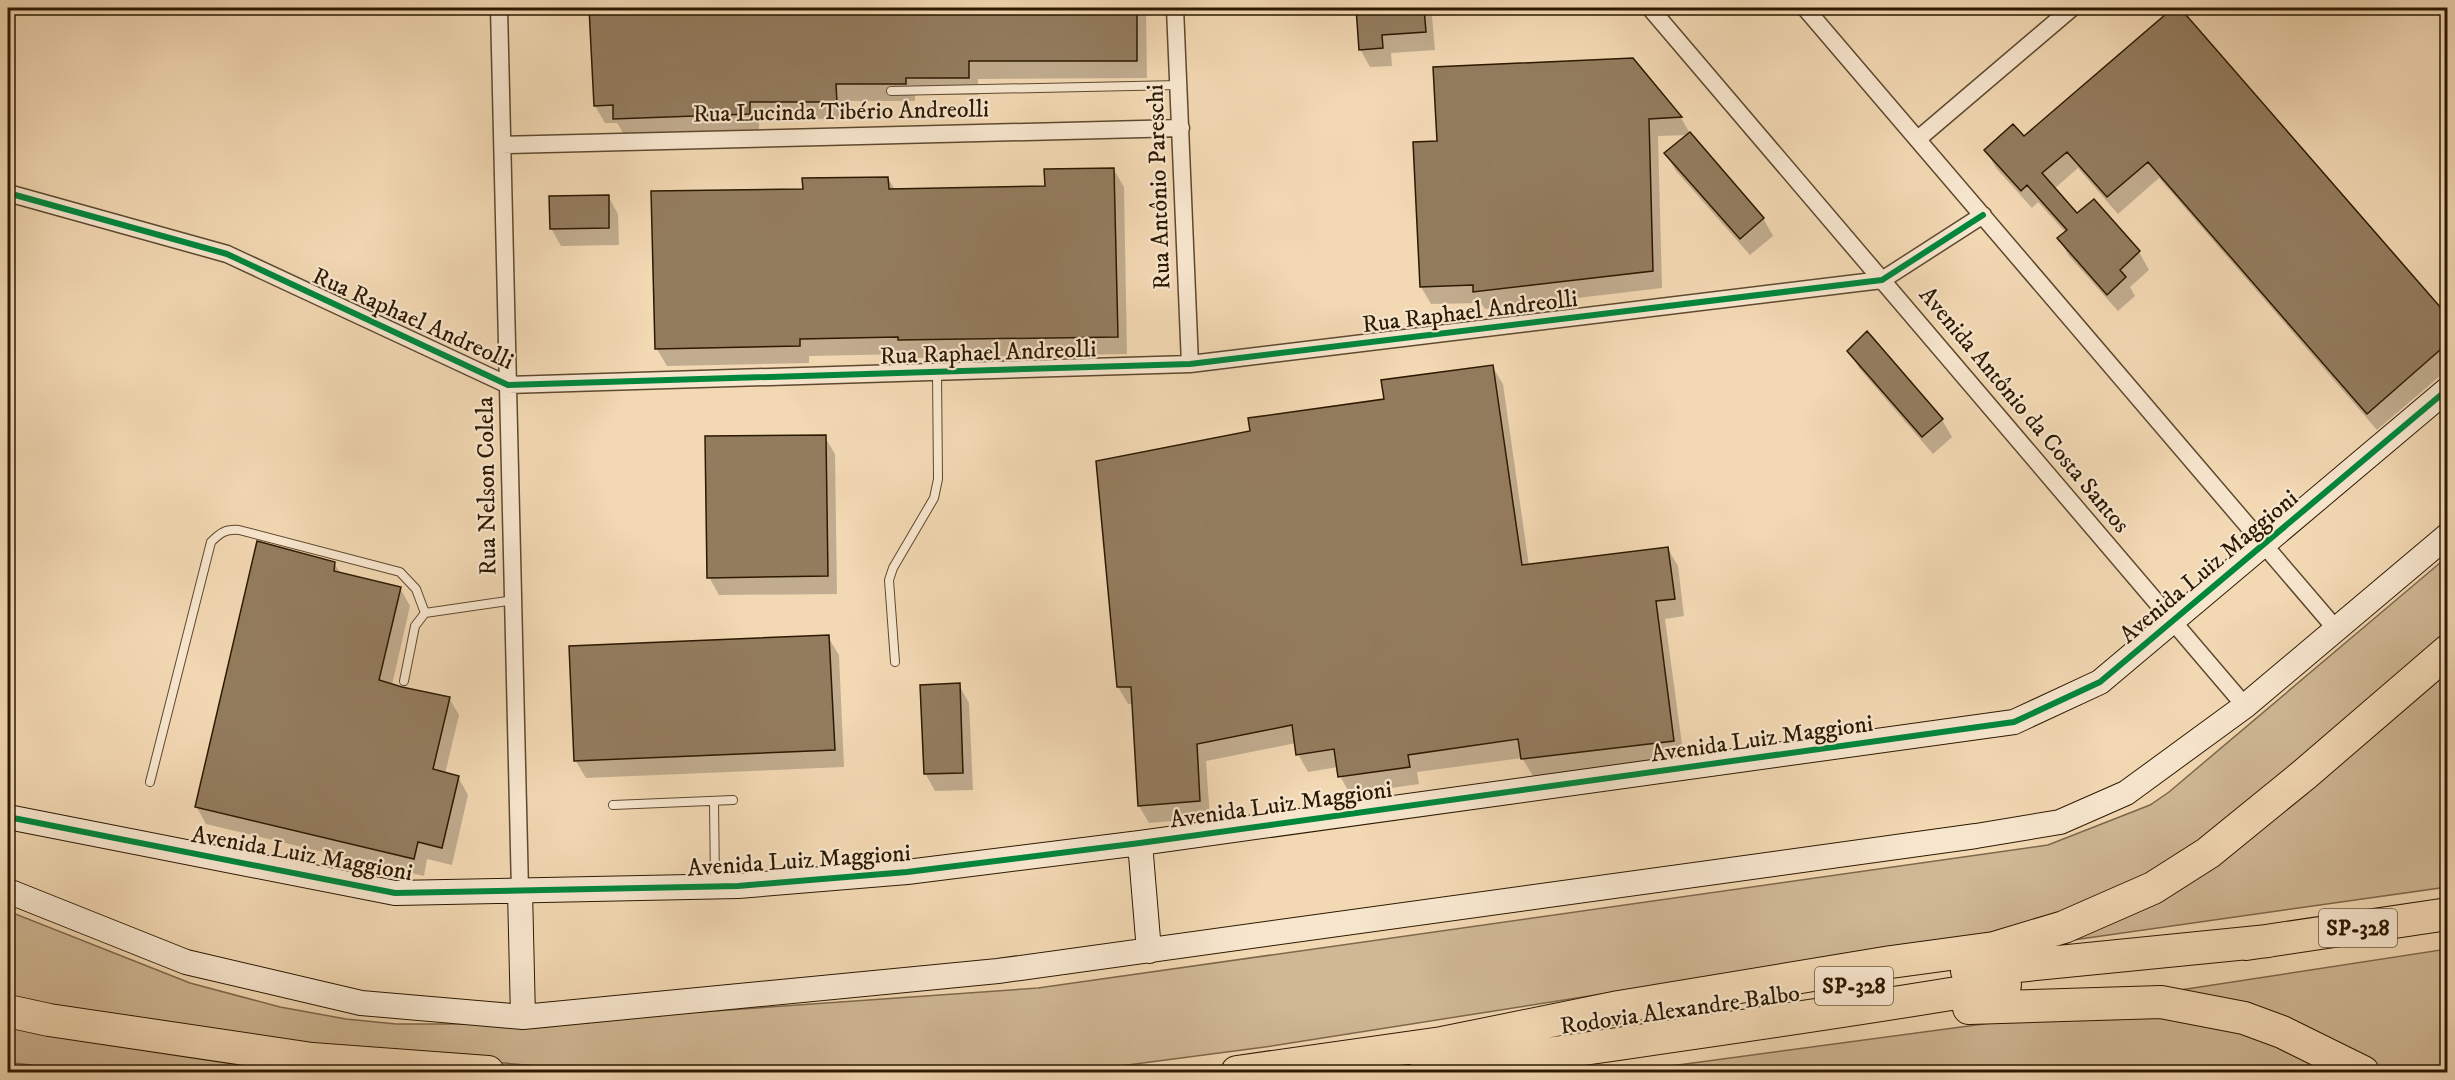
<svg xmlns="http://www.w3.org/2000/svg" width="2455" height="1080" font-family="'IM FELL DW Pica',serif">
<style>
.green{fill:#d0b895;stroke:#7e684b;stroke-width:1.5}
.shadow{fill:#0003}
.building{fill:#937c5e;stroke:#2c1901;stroke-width:1.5}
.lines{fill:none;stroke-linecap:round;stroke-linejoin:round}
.lane-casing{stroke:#5e492e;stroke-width:10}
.street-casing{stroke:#5e492e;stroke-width:19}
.secondary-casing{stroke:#2c1901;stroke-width:26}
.highway-casing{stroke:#2c1901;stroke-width:34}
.lane{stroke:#f7e6ce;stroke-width:8}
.street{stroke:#f7e6ce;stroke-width:16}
.secondary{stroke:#f7e6ce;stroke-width:24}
.highway{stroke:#f2d8b3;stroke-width:32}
.cycleway-casing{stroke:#f7e6ce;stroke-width:10}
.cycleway{stroke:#00873e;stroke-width:6}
.labels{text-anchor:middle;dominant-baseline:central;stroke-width:4.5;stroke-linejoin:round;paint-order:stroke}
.shield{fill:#f7e6ce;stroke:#69563e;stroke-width:1.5}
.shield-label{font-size:22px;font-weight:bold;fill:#2c1901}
.street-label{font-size:24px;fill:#2c1901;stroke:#f7e6ce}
</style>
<rect width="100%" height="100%" fill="#f2d8b3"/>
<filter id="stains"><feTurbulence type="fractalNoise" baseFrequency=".00333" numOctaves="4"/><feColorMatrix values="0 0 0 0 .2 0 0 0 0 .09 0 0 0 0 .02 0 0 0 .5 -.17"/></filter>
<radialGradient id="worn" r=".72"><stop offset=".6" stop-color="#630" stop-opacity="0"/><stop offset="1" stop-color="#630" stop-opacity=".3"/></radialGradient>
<path class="green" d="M 2447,557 L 2447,641 L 2174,864 L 2036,930 L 1672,983 L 1265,1047 L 1074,1072 L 608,1072 L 341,1049 L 8,1001 L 8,911 L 190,983 L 280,1007 L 346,1019 L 396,1024 L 530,1024 L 1038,988 L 2048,845 L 2150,805 L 2169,792 Z
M 2447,664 L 2447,887 L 2059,942 Z
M 2447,949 L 2447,1072 L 2382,1072 L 2365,1063 L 2167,992 Z
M 2104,1011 L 2230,1023 L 2347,1072 L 2264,1072 L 2253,1070 L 2232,1072 L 1626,1072 L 2050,1015 Z
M 8,1027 L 305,1072 L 90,1072 L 14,1063 L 8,1062 Z"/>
<path class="shadow" d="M 591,8 L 1146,8 L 1147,78 L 978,79 L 978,95 L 915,95 L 915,101 L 846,101 L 846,119 L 759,119 L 759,131 L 625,136 L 617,123 L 605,123 L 595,106 Z
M 1357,8 L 1550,8 L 1551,11 L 1432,16 L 1435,50 L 1391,53 L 1392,66 L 1370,67 L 1360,49 Z
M 2175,8 L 2178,8 L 2448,318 L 2448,369 L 2377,430 L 2159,178 L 2118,214 L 2078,168 L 2054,189 L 2077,216 L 2094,201 L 2139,252 L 2149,270 L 2130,287 L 2135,296 L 2118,311 L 2069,256 L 2059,239 L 2066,233 L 2038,202 L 2032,208 L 1996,168 L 1986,151 L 2024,139 Z
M 1633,60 L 1681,118 L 1691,135 L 1763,218 L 1773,236 L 1750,255 L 1676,171 L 1666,154 L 1689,135 L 1658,136 L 1662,288 L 1485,309 L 1481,303 L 1431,304 L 1421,287 L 1438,142 Z
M 1114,170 L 1124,187 L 1127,354 L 910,358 L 908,354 L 809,356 L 809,363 L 667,366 L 657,349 L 804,191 L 888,178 L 895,190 L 1046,188 Z
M 608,196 L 618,214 L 619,245 L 561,246 L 551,228 Z
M 1849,351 L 1942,420 L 1952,437 L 1933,454 L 1859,368 Z
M 1492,366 L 1503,384 L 1529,566 L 1668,549 L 1678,566 L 1684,616 L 1665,619 L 1684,759 L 1533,776 L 1522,758 L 1417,772 L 1419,784 L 1350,794 L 1340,776 L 1338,767 L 1308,772 L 1298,754 L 1296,743 L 1206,761 L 1210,818 L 1149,823 L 1139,806 L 1133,704 L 1128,704 L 1118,687 L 1252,432 L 1386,400 Z
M 825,437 L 835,454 L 837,594 L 719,595 L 709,577 Z
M 334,563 L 341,574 L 400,588 L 410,606 L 392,685 L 449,698 L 459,715 L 445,774 L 458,777 L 468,795 L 452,865 L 427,859 L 424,876 L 206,824 L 196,806 Z
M 828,637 L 839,655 L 844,767 L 586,778 L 575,760 Z
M 959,685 L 969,703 L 973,790 L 935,791 L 925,773 Z"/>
<path class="building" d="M 589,8 L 1137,8 L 1137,61 L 969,61 L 969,78 L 906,78 L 906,84 L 836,84 L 837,102 L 750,102 L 750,114 L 613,119 L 613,105 L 594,106 Z
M 1356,8 L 1424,8 L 1426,32 L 1382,35 L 1383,48 L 1359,50 Z
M 2173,8 L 2180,8 L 2448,316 L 2448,343 L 2367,414 L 2148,162 L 2107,197 L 2067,152 L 2042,173 L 2077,213 L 2094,199 L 2140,251 L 2120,270 L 2126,277 L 2107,295 L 2057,238 L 2067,230 L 2027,185 L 2021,191 L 1984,150 L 2013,124 L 2024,136 Z
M 1633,58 L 1682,117 L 1649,119 L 1653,271 L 1473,292 L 1473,285 L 1420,287 L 1413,142 L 1437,141 L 1433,67 Z
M 1690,132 L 1764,218 L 1740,239 L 1664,153 Z
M 1114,168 L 1118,337 L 898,340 L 898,337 L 800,339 L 800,346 L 655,349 L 651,191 L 803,189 L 802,178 L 888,177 L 889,189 L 1045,186 L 1044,169 Z
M 609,195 L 609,228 L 550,229 L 549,196 Z
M 1867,331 L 1943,419 L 1922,437 L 1847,351 Z
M 1493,365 L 1522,565 L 1668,547 L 1675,599 L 1656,601 L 1674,741 L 1521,759 L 1518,739 L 1408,755 L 1410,767 L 1338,777 L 1334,749 L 1296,755 L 1292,725 L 1197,744 L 1200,801 L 1138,806 L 1131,687 L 1117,687 L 1096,461 L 1250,431 L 1248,418 L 1384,399 L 1381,380 Z
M 826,435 L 828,576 L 707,578 L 705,436 Z
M 257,541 L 335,562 L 334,571 L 401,587 L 379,680 L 402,687 L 450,697 L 433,769 L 459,776 L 442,848 L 418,842 L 414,859 L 195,807 Z
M 829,635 L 835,750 L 574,761 L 569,646 Z
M 960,683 L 963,773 L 924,774 L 920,685 Z"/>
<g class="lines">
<g class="lane-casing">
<path id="lane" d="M 891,91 L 1179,85
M 895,662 L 889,580 L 893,568 L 934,498 L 938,479 L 937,372
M 404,681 L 415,626 L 425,613 L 514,600
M 150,782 L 211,542 C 220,533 225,529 239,530 L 400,572 L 416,589 L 425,613
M 714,802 L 715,883
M 613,805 L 733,800"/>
</g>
<g class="street-casing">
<path id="street" d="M 499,8 L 520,891
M 1175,8 L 1190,364
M 1650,8 L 2245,706
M 1805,8 L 2336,629
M 1918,139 L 2072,8
M 503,145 L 1181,128
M 8,193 L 227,254 L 508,385 L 1190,364 L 1882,280 L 1983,215"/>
</g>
<g class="secondary-casing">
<path id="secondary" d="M 8,817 L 395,893 L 738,886 L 907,872 L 1140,843 L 2014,722 L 2100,682 L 2448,389
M 1140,843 L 1149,951
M 8,891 L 186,962 L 361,1003 L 523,1017 L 998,971 L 1976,836 L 2060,822 L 2126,793 L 2245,706 L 2448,535
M 520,891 L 523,1017"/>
</g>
<g class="highway-casing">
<path id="highway" d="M 2246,944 L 2448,914
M 1967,971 L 2268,941
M 1969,1008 L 2161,1002 L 2244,1018 L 2282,1032 L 2363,1072
M 8,1011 L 49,1020 L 312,1059 L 488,1072
M 1442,1043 L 1619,1007 L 1891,962 L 1994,948 L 2064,927 L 2153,888 L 2208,853 L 2305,774 L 2448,651
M 1237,1072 L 1463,1040
M 1425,1072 C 1618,1043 1812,1018 2005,985"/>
</g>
<use href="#lane" class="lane"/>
<use href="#street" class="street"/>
<use href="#secondary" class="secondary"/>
<use href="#highway" class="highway"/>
<g class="cycleway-casing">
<path id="cycleway" d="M 8,193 L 227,254 L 508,385 L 1190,364 L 1882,280 L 1983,215
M 8,817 L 395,893 L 738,886 L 907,872 L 1140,843 L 2014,722 L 2100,682 L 2448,389"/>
</g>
<use href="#cycleway" class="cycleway"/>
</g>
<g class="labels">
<g class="shield">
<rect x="2319" y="909" width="78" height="38" rx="4.5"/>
<rect x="1815" y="967" width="78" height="38" rx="4.5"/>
</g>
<g class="shield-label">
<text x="2358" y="928">SP-328</text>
<text x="1854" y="986">SP-328</text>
</g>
<g class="street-label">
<text transform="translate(841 112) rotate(-1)">Rua Lucinda Tibério Andreolli</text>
<text transform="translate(1159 187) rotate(-92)">Rua Antônio Pareschi</text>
<text transform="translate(1470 312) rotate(-7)">Rua Raphael Andreolli</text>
<text transform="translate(413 319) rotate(24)">Rua Raphael Andreolli</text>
<text transform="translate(988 353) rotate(-2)">Rua Raphael Andreolli</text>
<text transform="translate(2024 410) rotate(50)">Avenida Antônio da Costa Santos</text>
<text transform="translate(487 486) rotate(-91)">Rua Nelson Colela</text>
<text transform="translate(2209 567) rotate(-40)">Avenida Luiz Maggioni</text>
<text transform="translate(1762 739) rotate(-8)">Avenida Luiz Maggioni</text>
<text transform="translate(1281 805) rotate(-8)">Avenida Luiz Maggioni</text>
<text transform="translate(302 854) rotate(10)">Avenida Luiz Maggioni</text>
<text transform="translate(799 861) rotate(-4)">Avenida Luiz Maggioni</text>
<text transform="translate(1680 1010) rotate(-8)">Rodovia Alexandre Balbo</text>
</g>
</g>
<rect width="2455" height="1080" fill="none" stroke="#f2d8b3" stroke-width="30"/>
<rect x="9" y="9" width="2437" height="1062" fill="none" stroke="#2c1901" stroke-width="3"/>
<rect x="15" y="15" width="2425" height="1050" fill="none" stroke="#2c1901" stroke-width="1.5"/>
<rect width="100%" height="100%" filter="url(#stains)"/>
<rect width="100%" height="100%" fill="url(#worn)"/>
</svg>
